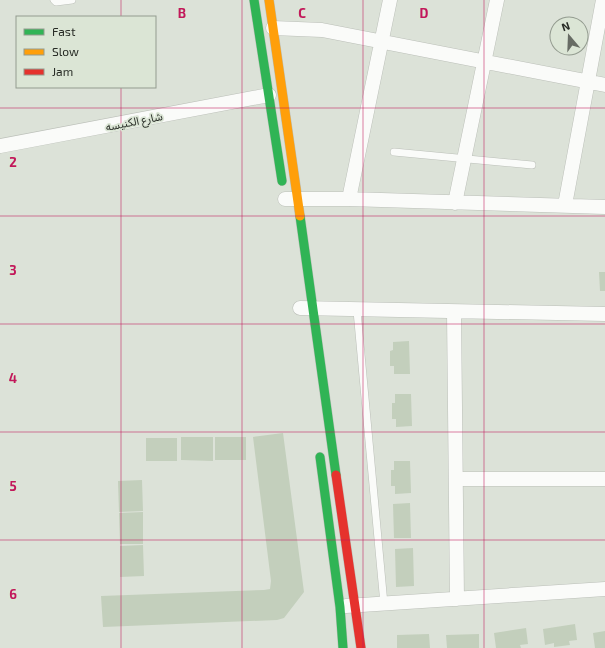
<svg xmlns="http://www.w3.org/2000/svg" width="605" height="648" font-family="'Exo 2','Noto Sans Arabic',sans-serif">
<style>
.building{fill:#c3cfbc}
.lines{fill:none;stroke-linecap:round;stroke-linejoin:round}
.lane-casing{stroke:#bbbfb8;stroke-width:8}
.street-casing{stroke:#bbbfb8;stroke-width:15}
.fast-casing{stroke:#bbbfb8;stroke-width:10}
.slow-casing{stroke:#bbbfb8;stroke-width:10}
.jam-casing{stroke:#bbbfb8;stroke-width:10}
.lane{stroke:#fafbf9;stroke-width:7}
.street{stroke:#fafbf9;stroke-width:14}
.fast{stroke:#30b455;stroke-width:9}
.slow{stroke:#ff9f0a;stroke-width:9}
.jam{stroke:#e5322d;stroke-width:9}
.grid{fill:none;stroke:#c2185b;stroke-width:1;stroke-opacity:0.55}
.labels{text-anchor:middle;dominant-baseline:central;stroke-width:3.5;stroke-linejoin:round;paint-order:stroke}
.street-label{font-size:11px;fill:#282c26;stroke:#dbe5d5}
.grid-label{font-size:13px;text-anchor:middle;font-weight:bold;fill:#c2185b;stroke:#dbe5d5;stroke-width:3.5;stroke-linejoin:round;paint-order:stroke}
</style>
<rect width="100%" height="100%" fill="#dce2d8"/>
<path class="building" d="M 599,272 L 605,272 L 605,291 L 600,291 Z
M 409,341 L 410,374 L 394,374 L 394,366 L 390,366 L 390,351 L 393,350 L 393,342 Z
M 395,394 L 411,394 L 412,426 L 396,427 L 396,419 L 392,419 L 392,403 L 395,403 Z
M 283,433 L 304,592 L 284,618 L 277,620 L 103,627 L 101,596 L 264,590 L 270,589 L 271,581 L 253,437 Z
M 181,437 L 213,437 L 213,461 L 181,460 Z
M 215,437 L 246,437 L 246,460 L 215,460 Z
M 146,438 L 177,438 L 177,461 L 146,461 Z
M 394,461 L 410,461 L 411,493 L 395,494 L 395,486 L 391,486 L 391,470 L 394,470 Z
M 142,480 L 143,511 L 119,512 L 118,481 Z
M 410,503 L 411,538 L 394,538 L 393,504 Z
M 143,512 L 143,544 L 120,544 L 119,513 Z
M 143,545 L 144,576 L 120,577 L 120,546 Z
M 413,548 L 414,586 L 396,587 L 395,549 Z
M 575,624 L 577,640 L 569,641 L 570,645 L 554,647 L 554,643 L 545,645 L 543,629 Z
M 526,628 L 528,644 L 520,645 L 521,648 L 496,648 L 494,633 Z
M 605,631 L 605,648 L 595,648 L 593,633 Z
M 429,634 L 430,648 L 397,648 L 397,635 Z
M 479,634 L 479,648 L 447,648 L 446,635 Z"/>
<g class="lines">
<g class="lane-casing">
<path id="lane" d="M 54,0 L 56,2 L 72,0
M 394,152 L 532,165
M 357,311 L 384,604"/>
</g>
<g class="street-casing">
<path id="street" d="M 273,28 L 322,30 L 605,85
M 0,146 L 269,95
M 285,199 L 349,199 L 605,207
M 349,199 L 390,0
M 455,203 L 497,0
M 565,205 L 603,0
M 300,308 L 605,314
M 454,312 L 457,599
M 456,479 L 605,479
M 346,606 L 605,589"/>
</g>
<g class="fast-casing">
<path id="fast" d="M 254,0 L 282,181
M 300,216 L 336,475
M 320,457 L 340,607 L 343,648"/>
</g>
<g class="slow-casing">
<path id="slow" d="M 269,0 L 300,216"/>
</g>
<g class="jam-casing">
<path id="jam" d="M 336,475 L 361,648"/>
</g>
<use href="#lane" class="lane"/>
<use href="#street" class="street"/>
<use href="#fast" class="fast"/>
<use href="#slow" class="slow"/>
<use href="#jam" class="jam"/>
</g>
<path class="grid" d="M 121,0 L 121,17M 242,0 L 242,648M 363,0 L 363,648M 484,0 L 484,648M 121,87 L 121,648M 0,108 L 605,108M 0,216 L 605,216M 0,324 L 605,324M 0,432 L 605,432M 0,540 L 605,540"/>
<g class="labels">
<g class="street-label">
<text transform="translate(134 121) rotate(-11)">شارع الكنيسه</text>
</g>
</g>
<g class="grid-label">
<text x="182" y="18">B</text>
<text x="302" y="18">C</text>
<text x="424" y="18">D</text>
<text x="13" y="167">2</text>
<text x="13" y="275">3</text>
<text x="13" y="383">4</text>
<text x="13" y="491">5</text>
<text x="13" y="599">6</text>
</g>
<rect x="16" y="16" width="140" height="72" fill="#dbe5d5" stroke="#939b8f"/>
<rect x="24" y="29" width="20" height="6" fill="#30b455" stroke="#939b8f"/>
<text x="52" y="36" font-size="12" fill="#282c26">Fast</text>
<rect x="24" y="49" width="20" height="6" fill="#ff9f0a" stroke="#939b8f"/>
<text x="52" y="56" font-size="12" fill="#282c26">Slow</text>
<rect x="24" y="69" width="20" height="6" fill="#e5322d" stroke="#939b8f"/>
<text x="52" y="76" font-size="12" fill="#282c26">Jam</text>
<g transform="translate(569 36) rotate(341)"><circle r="19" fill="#dbe5d5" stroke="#939b8f"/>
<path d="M0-3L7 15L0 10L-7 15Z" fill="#676c64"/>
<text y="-6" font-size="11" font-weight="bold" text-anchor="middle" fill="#282c26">N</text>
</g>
</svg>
